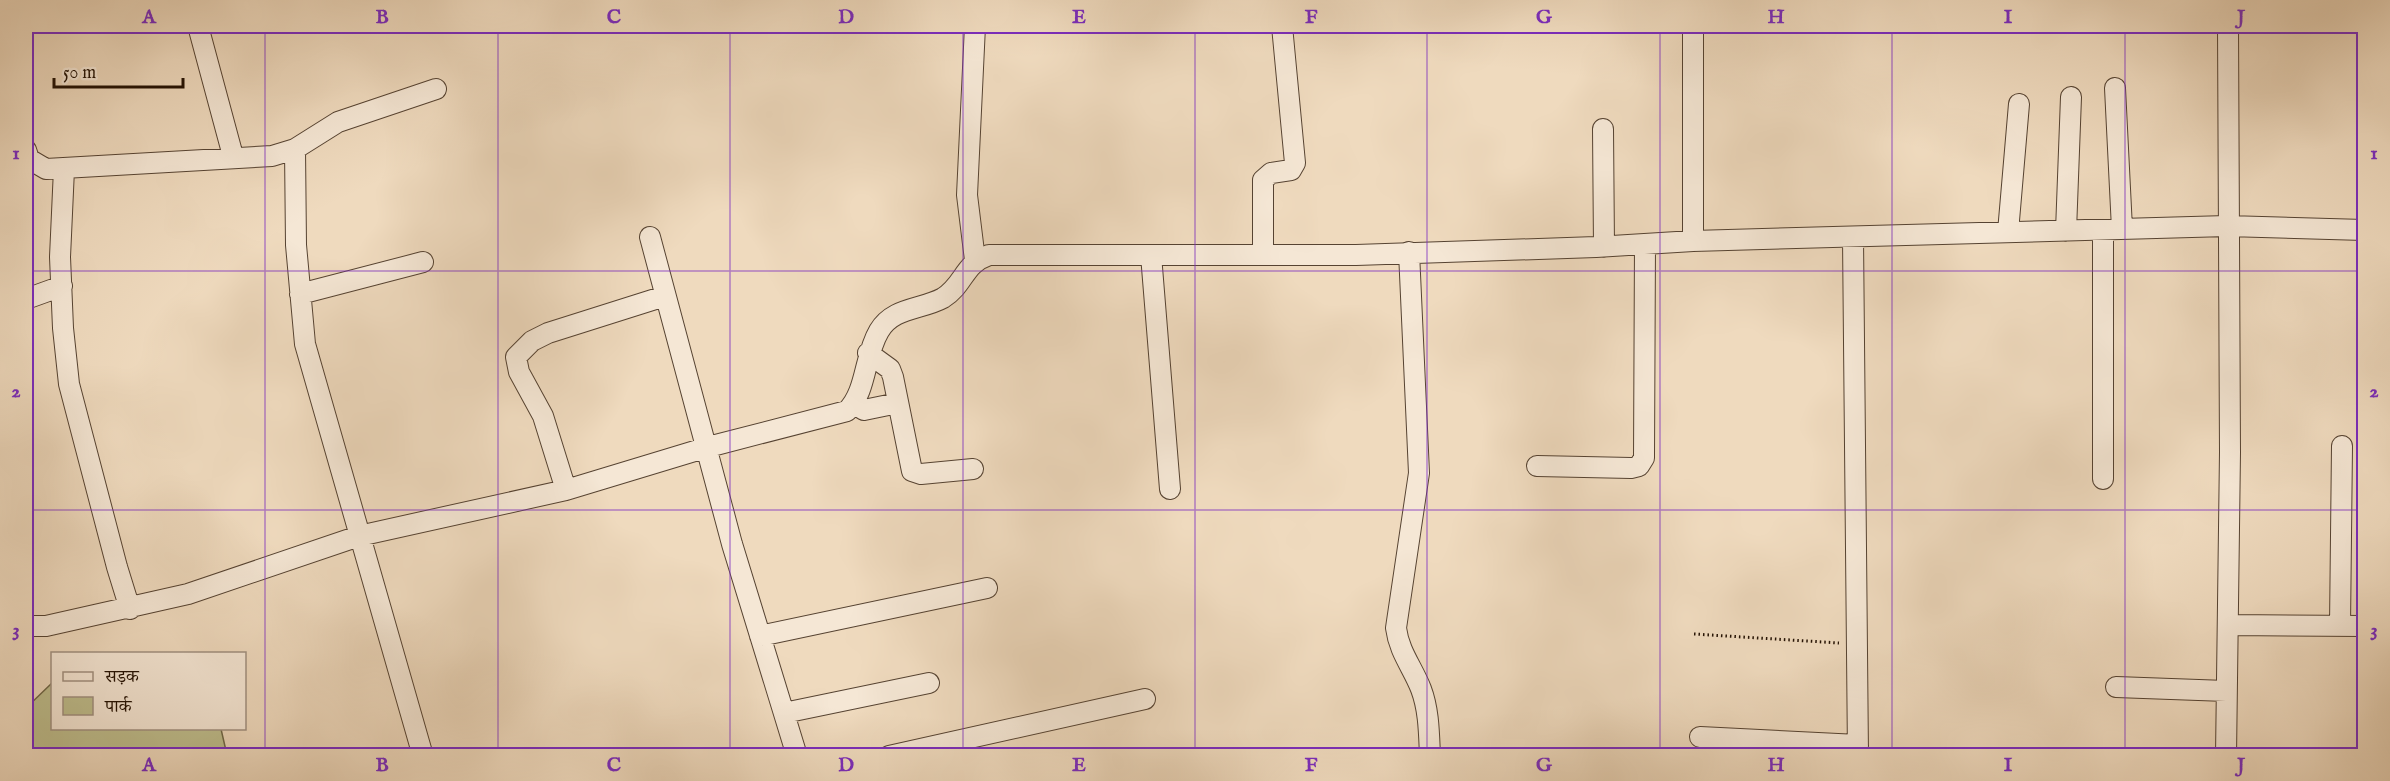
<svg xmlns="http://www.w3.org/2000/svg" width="2390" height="781" font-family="'IM FELL English','Noto Serif Devanagari',serif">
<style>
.green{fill:#bebe8e;stroke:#706848;stroke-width:1.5}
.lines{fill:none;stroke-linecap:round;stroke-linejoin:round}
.minor-casing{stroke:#564332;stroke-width:22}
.path{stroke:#231103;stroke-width:3;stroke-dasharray:1.5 3;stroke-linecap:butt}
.minor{stroke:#f5e7d5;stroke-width:20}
.grid{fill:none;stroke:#7b2cbf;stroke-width:1.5;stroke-opacity:0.55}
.neatline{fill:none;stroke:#7b2cbf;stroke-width:2}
.grid-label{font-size:20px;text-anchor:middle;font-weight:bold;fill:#7b2cbf}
</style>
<rect width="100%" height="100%" fill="#efdabe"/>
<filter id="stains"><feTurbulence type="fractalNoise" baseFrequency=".00333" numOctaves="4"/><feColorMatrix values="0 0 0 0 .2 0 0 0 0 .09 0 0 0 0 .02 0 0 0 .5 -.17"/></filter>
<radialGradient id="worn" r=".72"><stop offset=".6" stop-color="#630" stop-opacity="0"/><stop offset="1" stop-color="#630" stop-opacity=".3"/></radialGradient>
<path class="green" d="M 52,683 L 52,728 L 221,729 L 227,755 L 26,755 L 26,708 Z"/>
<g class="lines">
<g class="minor-casing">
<path id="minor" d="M 198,26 L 233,156
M 975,26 L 967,195 L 975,260
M 1693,26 L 1693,241
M 2115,88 L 2122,229
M 1603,129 L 1604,247
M 295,149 L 296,245 L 305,344 L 423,756
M 26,150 L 29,159 L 46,169 L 272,156 L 295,149 L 338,122 L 436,89
M 64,169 L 60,257 L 63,328 L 69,384 L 117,567 L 130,609
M 2103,230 L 2103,479
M 2066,231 L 2071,97
M 2008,232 L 2019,104
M 650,237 L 732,544 L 797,756
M 1853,238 L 1858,756
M 1409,252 L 1419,473 L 1396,628 C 1399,652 1413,668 1421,689 C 1429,710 1429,734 1430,756
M 1263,254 L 1263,180 L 1271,173 L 1291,170 L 1295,163 L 1282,26
M 1151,255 L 1170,489
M 300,294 L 423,262
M 26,299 L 62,286
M 868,353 L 890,369 L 893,377 L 912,471 L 921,474 L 973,469
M 857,401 L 859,407 L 864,410 L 898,403
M 1537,466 L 1631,468 L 1639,466 L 1644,458 L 1645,244
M 566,490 L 543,416 L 519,372 L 516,357 L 532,341 L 548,333 L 665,296
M 2229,625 L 2364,626
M 26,626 L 46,626 L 188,594 L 359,536 L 566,490 L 708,447 L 847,411 C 867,391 864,356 879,331 C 893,307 921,310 943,298 C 965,284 963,264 989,255 L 1356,255 L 1596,247 L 1693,241 L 2227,226 L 2364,230
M 2340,626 L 2342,446
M 760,636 L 987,588
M 2116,687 L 2226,691
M 784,713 L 929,683
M 1700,737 L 1858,745
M 889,756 L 1145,699
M 2226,756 L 2230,452 L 2228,26"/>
</g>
<path class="path" d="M 1694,634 L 1839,643"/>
<use href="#minor" class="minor"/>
</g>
<path class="grid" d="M 265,26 L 265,756M 498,26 L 498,756M 730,26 L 730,756M 963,26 L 963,756M 1195,26 L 1195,756M 1427,26 L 1427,756M 1660,26 L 1660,756M 1892,26 L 1892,756M 2125,26 L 2125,756M 26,271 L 2364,271M 26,510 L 2364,510"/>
<rect width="2390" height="781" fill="none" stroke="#efdabe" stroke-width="66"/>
<rect x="51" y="652" width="195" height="78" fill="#f5e7d5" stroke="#a19181" stroke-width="1.5"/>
<rect x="63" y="672" width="30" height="9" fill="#f5e7d5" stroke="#a19181" stroke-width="1.5"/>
<text x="105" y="682" font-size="18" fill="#231103">सड़क</text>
<rect x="63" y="697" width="30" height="18" fill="#bebe8e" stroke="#a19181" stroke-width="1.5"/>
<text x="105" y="712" font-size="18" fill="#231103">पार्क</text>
<path d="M54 78v9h129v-9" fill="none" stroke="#231103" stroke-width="3"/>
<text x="63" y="78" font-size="18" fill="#231103" stroke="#f5e7d5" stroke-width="4.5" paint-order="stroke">50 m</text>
<rect x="33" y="33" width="2324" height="715" class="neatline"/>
<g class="grid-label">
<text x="149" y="23">A</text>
<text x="382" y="23">B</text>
<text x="614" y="23">C</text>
<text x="846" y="23">D</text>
<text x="1079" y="23">E</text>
<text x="1311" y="23">F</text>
<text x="1544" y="23">G</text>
<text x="1776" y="23">H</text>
<text x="2008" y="23">I</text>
<text x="2241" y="23">J</text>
<text x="16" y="159">1</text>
<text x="2374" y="159">1</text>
<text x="16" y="397">2</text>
<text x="2374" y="397">2</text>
<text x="16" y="636">3</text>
<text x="2374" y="636">3</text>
<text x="149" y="771">A</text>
<text x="382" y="771">B</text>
<text x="614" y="771">C</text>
<text x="846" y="771">D</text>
<text x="1079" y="771">E</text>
<text x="1311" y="771">F</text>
<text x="1544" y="771">G</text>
<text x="1776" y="771">H</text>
<text x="2008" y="771">I</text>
<text x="2241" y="771">J</text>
</g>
<rect width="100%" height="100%" filter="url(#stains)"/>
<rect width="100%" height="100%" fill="url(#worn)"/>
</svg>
